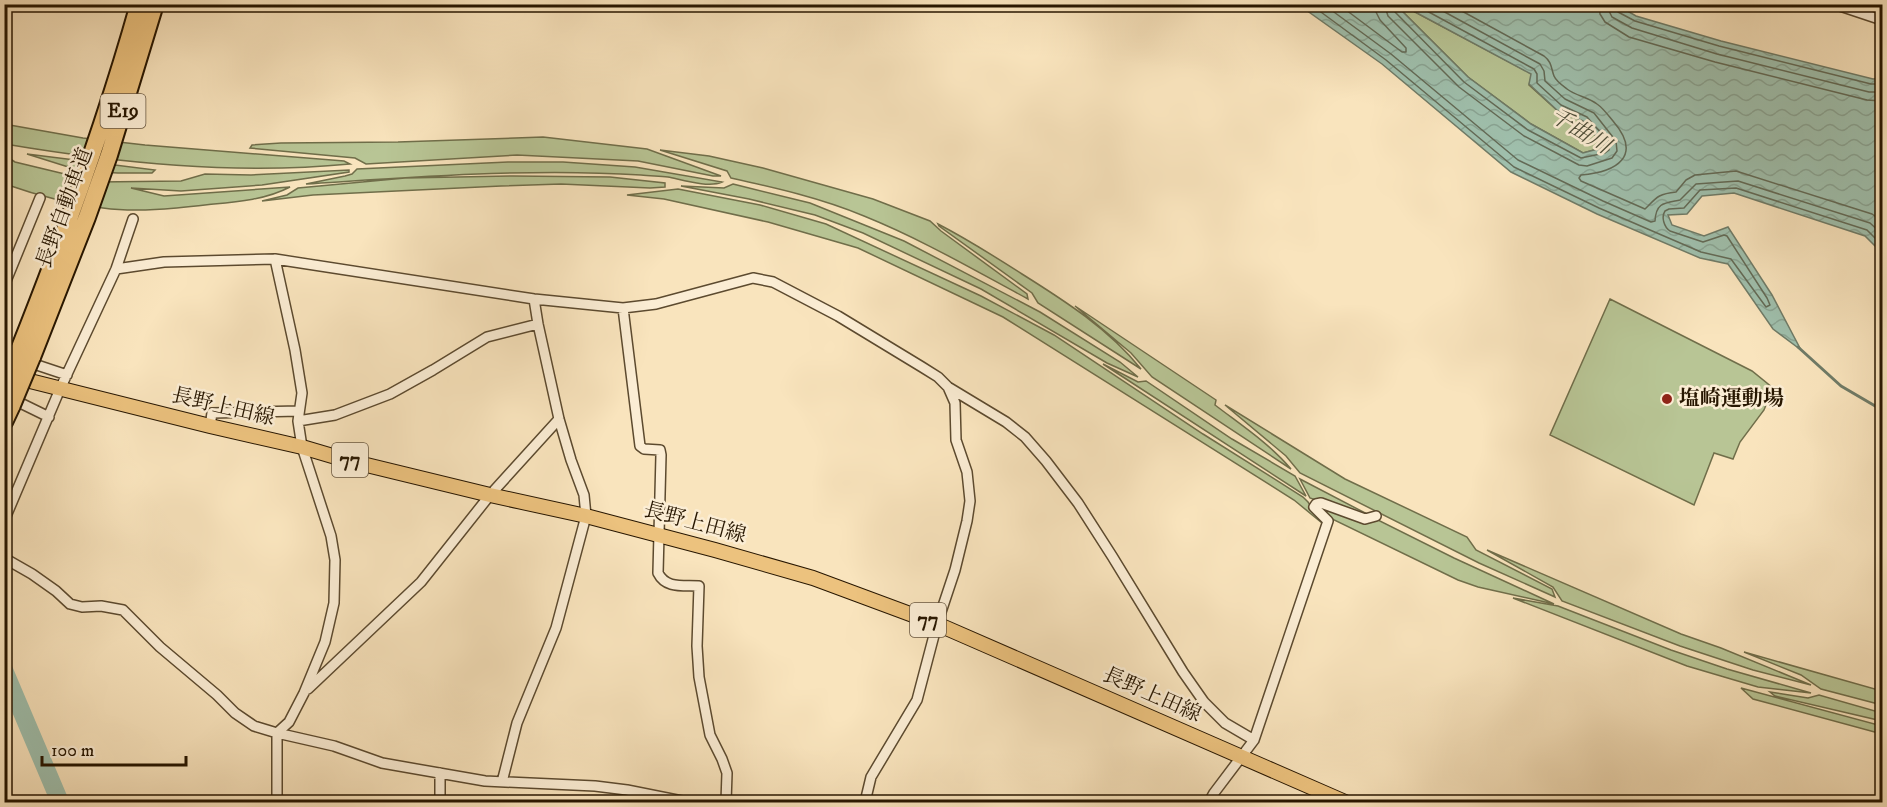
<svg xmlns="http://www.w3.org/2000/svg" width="1887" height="807" font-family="'IM FELL DW Pica','Noto Serif JP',serif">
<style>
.grass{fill:#b8c595;stroke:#706e4a;stroke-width:1.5}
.water{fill:url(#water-waves);stroke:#6f7b67;stroke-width:1.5}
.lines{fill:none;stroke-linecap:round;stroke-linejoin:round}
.shore{stroke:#636a56;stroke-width:1.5}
.stream{stroke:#6f7b67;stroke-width:3}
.river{stroke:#9fbfac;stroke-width:18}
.minor-casing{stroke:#5c4a2f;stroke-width:12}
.primary-casing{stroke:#271600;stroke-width:16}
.motorway-casing{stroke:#271600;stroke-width:20}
.minor{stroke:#fbedd4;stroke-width:9}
.primary{stroke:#ecc27e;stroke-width:14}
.motorway{stroke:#ecc27e;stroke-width:16}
.motorway-bridge-casing{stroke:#271600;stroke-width:20;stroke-linecap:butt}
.motorway-bridge{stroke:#ecc27e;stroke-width:16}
.poi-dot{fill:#8f2418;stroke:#fbedd4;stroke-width:2}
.labels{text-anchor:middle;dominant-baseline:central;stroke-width:5;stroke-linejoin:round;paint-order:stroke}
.shield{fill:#fbedd4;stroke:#675640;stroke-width:1.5}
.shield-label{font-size:20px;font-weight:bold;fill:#271600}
.street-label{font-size:21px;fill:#271600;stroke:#fbedd4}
.poi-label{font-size:21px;font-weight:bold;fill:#271600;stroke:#fbedd4;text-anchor:start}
.water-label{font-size:22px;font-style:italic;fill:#51513c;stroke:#fbedd4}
</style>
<defs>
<pattern id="water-waves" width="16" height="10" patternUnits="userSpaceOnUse" patternTransform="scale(1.5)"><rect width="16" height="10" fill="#9fbfac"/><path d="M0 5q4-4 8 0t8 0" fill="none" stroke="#89a392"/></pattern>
</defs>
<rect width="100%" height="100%" fill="#f9e4bd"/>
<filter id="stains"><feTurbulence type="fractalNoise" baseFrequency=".00333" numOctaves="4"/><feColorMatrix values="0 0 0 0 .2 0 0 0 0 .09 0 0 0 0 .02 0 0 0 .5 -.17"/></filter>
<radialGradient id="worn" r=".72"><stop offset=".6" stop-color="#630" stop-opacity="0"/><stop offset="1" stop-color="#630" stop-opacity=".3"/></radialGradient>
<path class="grass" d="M 1396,5 L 1402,5 L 1532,74 L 1529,85 L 1558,111 L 1583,121 L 1605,147 L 1583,153 L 1531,124 L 1468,77 Z
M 4,124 L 83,138 L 145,145 L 344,161 L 350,164 C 234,175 118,163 5,144 Z
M 543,137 L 647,149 L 721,176 L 713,176 L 638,161 L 517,155 L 366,164 L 355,158 L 250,148 L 252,145 L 281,143 L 398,142 Z
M 660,150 L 709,156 L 763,168 L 873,199 L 930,221 L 941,231 L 1027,294 L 1028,299 C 974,270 921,239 864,216 C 821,198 776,188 731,178 L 727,171 Z
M 27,154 L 155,170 L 152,173 L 118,173 L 81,171 Z
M 4,155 L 15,162 L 98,182 L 181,181 L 205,174 L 251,175 L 349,170 L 349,172 L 262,185 L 181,191 L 131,188 L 164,196 L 290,187 C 267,199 239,202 214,204 C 178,208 139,213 103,208 C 70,204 36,195 5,184 Z
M 508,162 L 563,162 L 635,167 L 722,182 C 709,188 683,180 668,177 C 659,176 650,176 641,175 C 529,168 417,177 306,184 L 345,176 L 352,174 L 357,169 Z
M 513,176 L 610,177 L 665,183 L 665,187 L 650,188 L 561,184 L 501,186 L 313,195 L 262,201 L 287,195 L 298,188 L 405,178 Z
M 733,184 L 810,203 L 904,241 L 1040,312 L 1120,362 L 1138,377 L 1107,363 L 981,289 L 863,233 L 815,215 L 749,199 L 681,186 L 724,188 Z
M 678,189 L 760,205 L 826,224 L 981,296 L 1054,335 L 1203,434 L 1303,497 L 1308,502 L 1322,523 L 1294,500 L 1003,317 L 858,248 L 768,222 L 664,199 L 627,195 Z
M 938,224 C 967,239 994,256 1022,274 C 1065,301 1109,329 1141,369 L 1038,303 L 1032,293 L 939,226 Z
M 1610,299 L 1752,371 L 1773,388 L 1764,410 L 1740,442 L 1733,459 L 1714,453 L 1694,505 L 1550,435 Z
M 1075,306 L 1216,400 L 1215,405 C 1241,425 1270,444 1291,469 L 1152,377 L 1131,353 Z
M 1103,364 L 1138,382 L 1146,381 L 1232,439 L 1295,476 L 1306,496 Z
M 1225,405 L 1345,479 L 1467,537 L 1476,550 L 1552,589 L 1555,597 L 1479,563 L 1300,473 L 1286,456 Z
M 1300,479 L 1369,515 L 1364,517 L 1310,498 Z
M 1319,505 L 1364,522 L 1378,520 L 1454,558 L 1554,604 L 1478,587 L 1458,580 L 1330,518 Z
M 1487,550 L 1681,634 L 1721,648 L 1811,685 L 1753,670 L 1680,646 L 1562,601 L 1553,587 Z
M 1513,598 L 1558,606 L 1671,650 L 1727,669 L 1811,693 L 1758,687 L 1687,666 Z
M 1744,652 L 1882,691 L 1882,705 L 1821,689 L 1801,675 Z
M 1741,688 L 1882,726 L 1882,734 L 1753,699 Z
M 1770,692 L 1808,698 L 1819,695 L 1882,713 L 1882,721 L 1775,696 Z"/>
<path class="water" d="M 1299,5 L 1396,5 L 1468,77 L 1531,124 L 1583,153 L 1605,147 L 1583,121 L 1558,111 L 1529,84 L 1531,74 L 1402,5 L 1617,5 L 1636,16 L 1721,41 L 1873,79 L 1882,78 L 1882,253 L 1865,236 L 1734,193 L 1702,196 L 1687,214 L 1668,215 L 1672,225 L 1704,236 L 1728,227 L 1772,295 L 1801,350 L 1773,329 L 1728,264 L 1700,258 L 1597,214 L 1511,172 L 1382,64 Z"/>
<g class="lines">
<path class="shore" d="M 1310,4 L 1386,60 L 1514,167 L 1599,208 L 1701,252 L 1731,259 L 1766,307 L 1770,305 L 1767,298 L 1727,236 L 1724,235 L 1703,242 L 1670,231 C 1664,227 1661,217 1665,211 L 1669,209 L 1684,208 L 1700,190 L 1736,188 L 1867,230 L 1882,245
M 1323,4 L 1391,54 L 1518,160 L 1603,201 L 1651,222 L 1655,221 C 1656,202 1665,203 1680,200 L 1696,184 L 1738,181 L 1870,223 L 1882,234
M 1338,4 L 1402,52 L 1406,52 L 1406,48 L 1380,20 L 1376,12 L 1375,4
M 1384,4 L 1388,16 L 1459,87 L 1524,136 L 1579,165 L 1587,166 L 1612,158 L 1617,151 L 1616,141 L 1594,113 L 1565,99 L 1545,81 L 1544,71 L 1540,64 L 1430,4
M 1392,4 L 1394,11 L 1464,82 L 1528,130 L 1581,158 L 1605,153 L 1609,150 L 1609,142 L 1587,117 L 1561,105 L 1537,83 L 1537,74 L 1534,69 L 1414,4
M 1449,4 L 1544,56 C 1552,62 1551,68 1554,76 C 1556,81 1563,86 1567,89 C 1576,96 1588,97 1597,104 C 1603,108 1608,115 1613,121 C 1643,156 1617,172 1581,175 L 1579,178 L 1581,181 L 1645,209 C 1657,197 1658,194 1676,192 L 1686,180 L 1695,175 L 1736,171 L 1872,214 L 1882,221
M 1599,4 L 1600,14 L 1605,22 L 1629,37 L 1715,62 L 1867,100 L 1882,101
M 1608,4 L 1609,11 L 1612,17 L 1632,28 L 1717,54 L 1869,92 L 1882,92
M 1616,4 L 1618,12 L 1635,21 L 1719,46 L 1871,84 L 1882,84"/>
<path class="stream" d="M 1798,347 L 1841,386 L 1882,410"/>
<path class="river" d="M 4,670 L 60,802"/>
<g class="minor-casing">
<path id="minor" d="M 1834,4 L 1882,20
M 275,259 L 295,350 L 302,393 L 298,421 L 302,447 L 331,536 L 335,560 L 334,603 L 325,642 L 304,693 L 289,722 L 277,733 L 277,802
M 116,269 L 164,262 L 275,259 L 534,299 L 623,308 L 656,304 L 753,278 L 773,282 L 838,316 L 922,367 L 938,377 L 948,387 L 1006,422 L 1025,437 L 1046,461 L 1078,503 L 1112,556 L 1183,672 L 1204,702 L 1225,723 L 1254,740
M 4,286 L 40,198
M 623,308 L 640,446 L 644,449 L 660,450 L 661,455 L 658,573 C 666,589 683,585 699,586 L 697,646 L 699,677 L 710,735 L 722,759 L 727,773 L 726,802
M 4,354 L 67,375
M 4,395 L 49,417
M 298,421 L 335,415 L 390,394 L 433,370 L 487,337 L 538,324
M 210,426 L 212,413 L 299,411
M 4,521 L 60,389 L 116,269 L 133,219
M 4,558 L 32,574 L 56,591 L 70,604 L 82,607 L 101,606 L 123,610 L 160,647 L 217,695 L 235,713 L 254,726 L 277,733 L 334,746 L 382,763 L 485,781 L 595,786 L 627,790 L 687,802
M 308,689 L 421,582 L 490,495 L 559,419
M 502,782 L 517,723 L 556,628 L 586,516 L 584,495 L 571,460 L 559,419 L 538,324 L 534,299
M 440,802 L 440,773
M 865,802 L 871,777 L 917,700 L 937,624 L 955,570 L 967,521 L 970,501 L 967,472 L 956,440 L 955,403 L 948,387
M 1209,802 L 1214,793 L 1254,740 L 1328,521 L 1314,507 L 1316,504 L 1321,503 L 1365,519 L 1376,516"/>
</g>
<g class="primary-casing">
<path id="primary" d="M 14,377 L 210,426 L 302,447 L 346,460 L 490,495 L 586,516 L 715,550 L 813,578 L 937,624 L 1345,802"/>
</g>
<g class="motorway-casing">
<path id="motorway" d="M 19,350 C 64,237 106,122 139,4
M 32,357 L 87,217 L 109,155 L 155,4
M 4,422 L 12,405"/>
</g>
<use href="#minor" class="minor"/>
<use href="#primary" class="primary"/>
<use href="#motorway" class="motorway"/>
<g class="motorway-bridge-casing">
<path id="motorway-bridge" d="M 4,385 L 19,350
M 12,405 L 32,357"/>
</g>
<use href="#motorway-bridge" class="motorway-bridge"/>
</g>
<circle class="poi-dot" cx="1667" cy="399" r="6"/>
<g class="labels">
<g class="shield">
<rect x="100.5" y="94" width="45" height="34" rx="4.5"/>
<rect x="332" y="443" width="36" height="34" rx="4.5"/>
<rect x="910" y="603" width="36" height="34" rx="4.5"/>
</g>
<g class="shield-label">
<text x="123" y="111">E19</text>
<text x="350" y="460">77</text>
<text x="928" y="620">77</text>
</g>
<g class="street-label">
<text transform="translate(65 208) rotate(-70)">長野自動車道</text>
<text transform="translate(223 407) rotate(13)">長野上田線</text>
<text transform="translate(695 523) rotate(15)">長野上田線</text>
<text transform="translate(1152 695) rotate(24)">長野上田線</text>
</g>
<g class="poi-label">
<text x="1679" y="399">塩崎運動場</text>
</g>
<g class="water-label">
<text transform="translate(1580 131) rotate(32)">千曲川</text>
</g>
</g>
<rect width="1887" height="807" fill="none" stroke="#f9e4bd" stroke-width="24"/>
<rect x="6" y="6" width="1875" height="795" fill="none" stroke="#271600" stroke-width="3"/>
<rect x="12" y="12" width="1863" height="783" fill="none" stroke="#271600" stroke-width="1.5"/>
<path d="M42 756v9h144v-9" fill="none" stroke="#271600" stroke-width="3"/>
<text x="51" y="756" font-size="18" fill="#271600" stroke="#fbedd4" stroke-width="4.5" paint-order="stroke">100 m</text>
<rect width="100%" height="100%" filter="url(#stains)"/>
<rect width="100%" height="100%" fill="url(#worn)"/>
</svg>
